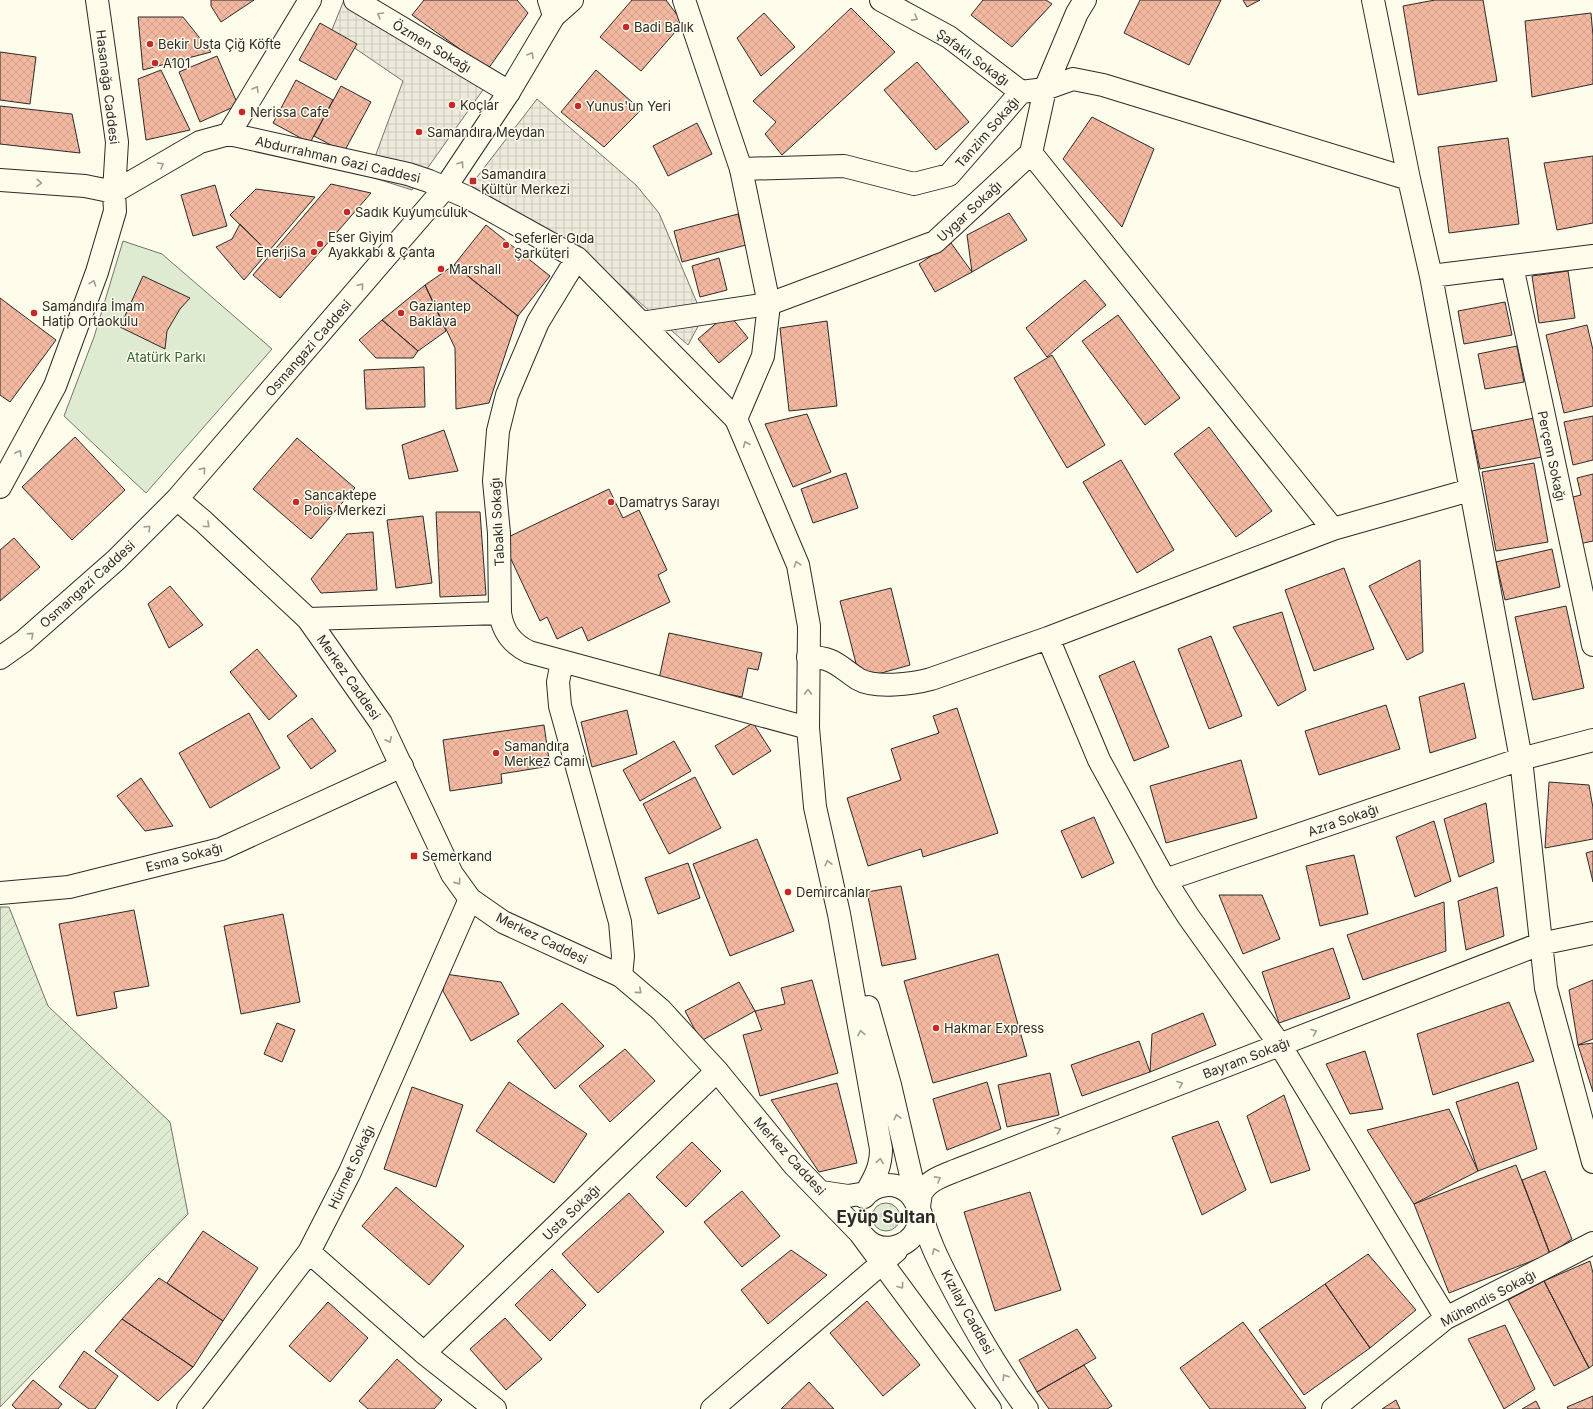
<svg xmlns="http://www.w3.org/2000/svg" width="1593" height="1409" font-family="Inter,sans-serif">
<style>
.grass{fill:url(#grass-tufts);stroke:#74746e}
.park{fill:#deebd1;stroke:#74746e}
.garden{fill:url(#garden-furrows);stroke:#74746e}
.plaza{fill:url(#plaza-grid);stroke:#74746e}
.building{fill:url(#building-cross-hatch);stroke:#2b2b2b}
.lines{fill:none;stroke-linecap:round;stroke-linejoin:round}
.minor-casing{stroke:#2b2b2b;stroke-width:24}
.major-casing{stroke:#2b2b2b;stroke-width:24}
.minor{stroke:#fdfbea;stroke-width:22}
.major{stroke:#fdfbea;stroke-width:22}
.oneway{stroke:#9e9d94}
.poi-dot{fill:#c62828;stroke:#fdfbea;stroke-width:1.5}
.labels{text-anchor:middle;dominant-baseline:central;stroke-width:3;stroke-linejoin:round;paint-order:stroke}
.poi-label{font-size:13px;fill:#2b2b2b;stroke:#fdfbea;text-anchor:start}
.street-label{font-size:13px;fill:#2b2b2b;stroke:#fdfbea}
.park-label{font-size:13px;fill:#34623c;stroke:#fdfbea}
.district-label{font-size:17px;font-weight:bold;fill:#2b2b2b;stroke:#fdfbea}
</style>
<defs>
<pattern id="grass-tufts" width="24" height="20" patternUnits="userSpaceOnUse"><rect width="24" height="20" fill="#deebd1"/><path d="M3 7l-1-3M5 7V3M7 7l1-3M15 17l-1-3M17 17v-4M19 17l1-3" fill="none" stroke="#bfcab4"/></pattern>
<pattern id="garden-furrows" width="10" height="10" patternUnits="userSpaceOnUse"><rect width="10" height="10" fill="#deebd1"/><path d="M-1 1l2-2M0 10L10 0M9 11l2-2" fill="none" stroke="#bfcab4"/></pattern>
<pattern id="plaza-grid" width="8" height="8" patternUnits="userSpaceOnUse"><rect width="8" height="8" fill="#eceadb"/><path d="M0 4h8M4 0v8" fill="none" stroke="#cbc9bc"/></pattern>
<pattern id="building-cross-hatch" width="8" height="8" patternUnits="userSpaceOnUse"><rect width="8" height="8" fill="#f2b8a0"/><path d="M0 0l8 8M0 8l8-8" fill="none" stroke="#d09e8a"/></pattern>
</defs>
<rect width="100%" height="100%" fill="#fdfbea"/>
<path class="grass" d="M872 1217a14 14 0 1 1 28 0a14 14 0 1 1-28 0Z"/>
<path class="park" d="M 123,241 L 162,254 L 272,349 L 146,493 L 64,416 L 94,337 Z"/>
<path class="garden" d="M 0,907 L 9,907 L 48,1006 L 170,1122 L 188,1214 L 0,1407 Z"/>
<path class="plaza" d="M 344,0 L 347,0 L 485,87 L 412,190 L 368,176 L 403,81 L 331,32 Z
M 537,99 L 636,185 L 659,213 L 703,317 L 688,345 L 578,248 L 467,190 Z"/>
<path class="building" d="M 211,0 L 254,0 L 221,22 L 211,6 Z
M 424,0 L 517,0 L 528,13 L 488,69 L 412,15 Z
M 632,0 L 666,0 L 683,23 L 641,71 L 600,37 Z
M 983,0 L 1046,0 L 1052,4 L 1012,47 L 971,15 Z
M 1140,0 L 1221,0 L 1189,65 L 1124,33 Z
M 1243,0 L 1260,0 L 1247,7 Z
M 1435,0 L 1483,0 L 1497,81 L 1418,95 L 1403,6 Z
M 851,8 L 895,52 L 782,155 L 765,134 L 776,122 L 753,101 Z
M 764,13 L 795,47 L 761,76 L 737,38 Z
M 1591,13 L 1593,36 L 1593,84 L 1532,97 L 1525,21 Z
M 138,17 L 183,17 L 211,52 L 143,70 Z
M 320,23 L 357,44 L 336,80 L 299,60 Z
M 0,52 L 36,57 L 30,104 L 0,100 Z
M 217,56 L 238,105 L 200,122 L 179,72 Z
M 917,62 L 969,122 L 936,150 L 884,90 Z
M 161,70 L 190,130 L 146,140 L 138,79 Z
M 596,70 L 641,110 L 604,147 L 561,112 Z
M 296,80 L 333,100 L 310,143 L 273,123 Z
M 341,86 L 371,102 L 344,152 L 314,136 Z
M 0,106 L 72,114 L 80,153 L 0,144 Z
M 1092,117 L 1154,149 L 1122,227 L 1063,159 Z
M 697,123 L 712,154 L 668,176 L 653,146 Z
M 1508,138 L 1519,224 L 1449,233 L 1438,147 Z
M 1593,156 L 1593,223 L 1557,230 L 1544,163 Z
M 331,184 L 371,193 L 280,298 L 253,275 Z
M 215,185 L 227,226 L 193,236 L 181,195 Z
M 256,189 L 315,197 L 268,252 L 230,215 Z
M 1009,213 L 1027,240 L 972,272 L 967,235 Z
M 738,214 L 746,245 L 682,262 L 674,231 Z
M 240,224 L 268,252 L 244,280 L 216,247 L 232,239 Z
M 486,225 L 550,276 L 518,316 L 454,265 Z
M 951,243 L 972,272 L 935,292 L 919,264 Z
M 719,258 L 727,290 L 700,297 L 692,266 Z
M 454,265 L 518,316 L 489,403 L 456,409 L 455,348 L 425,285 Z
M 1568,271 L 1575,318 L 1539,323 L 1532,276 Z
M 143,276 L 190,298 L 180,309 L 167,331 L 165,349 L 120,327 Z
M 1085,280 L 1106,305 L 1047,357 L 1026,328 Z
M 425,285 L 446,331 L 418,351 L 382,320 Z
M 0,298 L 56,340 L 10,402 L 0,395 Z
M 1505,302 L 1512,335 L 1464,344 L 1458,311 Z
M 728,313 L 748,338 L 719,363 L 698,339 Z
M 1118,315 L 1180,398 L 1145,425 L 1082,341 Z
M 382,320 L 418,351 L 413,358 L 376,358 L 359,340 Z
M 827,321 L 837,406 L 789,411 L 780,328 Z
M 1587,325 L 1593,350 L 1593,406 L 1564,413 L 1546,335 Z
M 1517,346 L 1524,382 L 1485,389 L 1478,354 Z
M 1052,355 L 1105,445 L 1067,468 L 1014,378 Z
M 424,367 L 425,407 L 366,409 L 364,370 Z
M 807,414 L 831,472 L 793,487 L 765,424 Z
M 1593,416 L 1593,460 L 1573,465 L 1564,422 Z
M 1534,418 L 1542,457 L 1480,469 L 1472,431 Z
M 1209,427 L 1272,511 L 1236,537 L 1174,454 Z
M 444,430 L 458,471 L 409,479 L 402,445 Z
M 75,437 L 125,490 L 72,540 L 22,487 Z
M 297,438 L 355,488 L 311,539 L 253,489 Z
M 1121,460 L 1174,550 L 1137,573 L 1083,482 Z
M 1534,463 L 1548,542 L 1496,551 L 1482,472 Z
M 846,473 L 858,508 L 813,523 L 801,489 Z
M 1593,474 L 1593,541 L 1579,544 L 1569,498 L 1581,495 L 1577,478 Z
M 609,489 L 623,518 L 639,510 L 667,570 L 658,575 L 670,602 L 588,641 L 582,627 L 557,639 L 547,617 L 540,621 L 502,540 Z
M 436,512 L 480,512 L 486,595 L 440,597 Z
M 423,516 L 432,583 L 396,588 L 387,520 Z
M 373,532 L 377,590 L 321,593 L 311,579 L 347,534 Z
M 14,538 L 40,567 L 0,601 L 0,550 Z
M 1552,549 L 1560,587 L 1505,600 L 1496,562 Z
M 1420,560 L 1423,652 L 1407,660 L 1369,586 Z
M 1344,568 L 1374,649 L 1314,671 L 1285,590 Z
M 170,586 L 203,625 L 169,648 L 148,604 Z
M 891,588 L 910,665 L 860,679 L 840,601 Z
M 1566,606 L 1584,688 L 1533,700 L 1515,617 Z
M 1282,612 L 1306,690 L 1278,706 L 1233,627 Z
M 669,633 L 762,653 L 758,670 L 748,668 L 742,697 L 659,679 Z
M 1211,636 L 1242,716 L 1209,729 L 1178,649 Z
M 257,649 L 297,696 L 269,720 L 230,672 Z
M 1134,661 L 1169,747 L 1134,761 L 1099,676 Z
M 1464,683 L 1476,738 L 1430,753 L 1419,697 Z
M 1386,705 L 1400,749 L 1319,775 L 1305,731 Z
M 957,708 L 998,833 L 923,857 L 921,849 L 868,866 L 847,798 L 901,780 L 891,749 L 939,733 L 933,716 Z
M 627,710 L 637,754 L 592,767 L 581,722 Z
M 249,713 L 280,768 L 210,808 L 179,753 Z
M 312,718 L 336,751 L 311,769 L 287,736 Z
M 753,723 L 771,751 L 733,775 L 715,746 Z
M 544,725 L 550,766 L 501,774 L 502,783 L 450,791 L 443,740 Z
M 674,741 L 691,771 L 640,801 L 623,770 Z
M 1241,760 L 1257,818 L 1166,843 L 1150,786 Z
M 695,777 L 721,828 L 669,854 L 643,804 Z
M 141,778 L 173,826 L 145,831 L 117,796 Z
M 1549,782 L 1589,785 L 1593,808 L 1593,839 L 1545,848 Z
M 1486,803 L 1494,862 L 1459,877 L 1444,819 Z
M 1094,817 L 1114,863 L 1082,878 L 1061,831 Z
M 1434,821 L 1451,881 L 1415,897 L 1396,837 Z
M 757,839 L 794,931 L 730,956 L 693,864 Z
M 1593,851 L 1593,882 L 1586,853 Z
M 1354,855 L 1368,914 L 1320,926 L 1306,866 Z
M 688,863 L 700,898 L 658,914 L 645,878 Z
M 901,886 L 916,959 L 882,966 L 867,892 Z
M 1497,887 L 1504,936 L 1466,950 L 1458,901 Z
M 1219,895 L 1262,895 L 1280,939 L 1243,954 Z
M 1444,902 L 1446,951 L 1363,980 L 1347,935 Z
M 134,910 L 149,986 L 114,992 L 117,1008 L 77,1016 L 59,924 Z
M 283,914 L 300,1002 L 241,1014 L 224,926 Z
M 1333,948 L 1350,998 L 1279,1023 L 1262,972 Z
M 998,954 L 1027,1056 L 933,1083 L 904,981 Z
M 445,974 L 501,982 L 519,1014 L 471,1041 L 443,991 Z
M 812,980 L 838,1073 L 760,1096 L 743,1035 L 762,1030 L 755,1011 L 785,1004 L 781,988 Z
M 1593,980 L 1593,1039 L 1578,1045 L 1569,990 Z
M 739,982 L 755,1011 L 701,1041 L 685,1011 Z
M 1509,1002 L 1534,1061 L 1433,1095 L 1417,1034 Z
M 562,1003 L 604,1046 L 555,1089 L 517,1041 Z
M 1203,1013 L 1216,1045 L 1150,1072 L 1152,1034 Z
M 277,1023 L 295,1030 L 282,1062 L 264,1054 Z
M 1139,1041 L 1150,1072 L 1082,1096 L 1071,1065 Z
M 1593,1043 L 1593,1092 L 1578,1045 Z
M 625,1049 L 655,1081 L 610,1122 L 579,1086 Z
M 1365,1051 L 1383,1109 L 1350,1114 L 1326,1064 Z
M 1050,1073 L 1059,1115 L 1007,1127 L 998,1085 Z
M 509,1082 L 587,1134 L 554,1183 L 476,1131 Z
M 987,1082 L 1001,1129 L 947,1150 L 933,1099 Z
M 1518,1082 L 1537,1149 L 1478,1171 L 1456,1102 Z
M 837,1083 L 857,1163 L 819,1172 L 771,1100 Z
M 412,1087 L 463,1105 L 436,1187 L 384,1169 Z
M 1284,1095 L 1310,1170 L 1271,1183 L 1247,1116 Z
M 1449,1109 L 1478,1171 L 1414,1204 L 1367,1130 Z
M 1218,1121 L 1246,1190 L 1202,1215 L 1172,1137 Z
M 692,1142 L 721,1171 L 686,1207 L 656,1177 Z
M 1516,1165 L 1550,1254 L 1449,1293 L 1414,1204 Z
M 1545,1171 L 1572,1239 L 1550,1254 L 1522,1180 Z
M 396,1187 L 464,1246 L 429,1285 L 362,1226 Z
M 742,1191 L 780,1236 L 742,1267 L 704,1222 Z
M 1030,1192 L 1061,1290 L 995,1311 L 964,1212 Z
M 629,1193 L 664,1232 L 598,1293 L 562,1254 Z
M 203,1231 L 258,1268 L 223,1321 L 167,1283 Z
M 791,1250 L 827,1275 L 768,1324 L 741,1290 Z
M 1368,1254 L 1416,1310 L 1370,1348 L 1325,1284 Z
M 1590,1261 L 1593,1273 L 1593,1365 L 1589,1368 L 1544,1281 Z
M 552,1269 L 586,1305 L 550,1341 L 515,1305 Z
M 159,1278 L 223,1321 L 193,1367 L 122,1319 Z
M 1544,1281 L 1589,1368 L 1554,1386 L 1508,1300 Z
M 1325,1284 L 1370,1348 L 1304,1395 L 1259,1330 Z
M 867,1301 L 920,1365 L 883,1396 L 830,1333 Z
M 328,1302 L 368,1338 L 330,1382 L 289,1346 Z
M 505,1318 L 542,1359 L 506,1390 L 470,1349 Z
M 122,1319 L 193,1367 L 158,1401 L 95,1351 Z
M 1243,1322 L 1306,1408 L 1304,1409 L 1210,1409 L 1180,1368 Z
M 1505,1325 L 1535,1389 L 1504,1409 L 1468,1339 Z
M 1077,1329 L 1096,1358 L 1037,1392 L 1019,1360 Z
M 84,1351 L 118,1376 L 95,1409 L 89,1409 L 59,1387 Z
M 397,1359 L 442,1400 L 434,1409 L 368,1409 L 359,1401 Z
M 1084,1365 L 1112,1406 L 1107,1409 L 1049,1409 L 1037,1392 Z
M 33,1380 L 62,1404 L 58,1409 L 16,1409 L 12,1405 Z
M 809,1382 L 834,1409 L 781,1409 Z
M 1593,1396 L 1593,1409 L 1568,1409 L 1567,1407 Z
M 1396,1400 L 1400,1409 L 1382,1409 Z
M 1536,1401 L 1540,1409 L 1522,1409 Z"/>
<g class="lines">
<g class="minor-casing">
<path id="minor" d="M 355,0 L 509,92
M 549,0 L 554,16
M 881,0 L 949,37 L 1021,92
M 1373,0 L 1409,179
M 1021,92 L 1045,89 L 1073,79 L 1103,85 L 1409,179 L 1431,276 L 1521,759 L 1546,988 L 1593,1162
M 229,134 L 310,0
M 1031,153 L 1333,529
M 741,169 L 844,166 L 914,184 L 949,175 L 1021,92
M 0,180 L 85,186 L 114,192 L 200,142 L 229,134 L 408,174 L 429,181 L 467,197 L 577,258 L 736,419
M 1512,266 L 1593,645
M 1431,276 L 1593,256
M 641,323 L 769,304 L 935,242 L 1031,153 L 1045,89 L 1077,13 L 1085,0
M 0,487 L 55,386 L 97,272 L 115,211 L 114,192 L 117,142 L 97,0
M 500,613 C 503,632 512,644 529,652 L 808,728
M 308,619 L 500,613 L 499,533 L 494,481 L 498,431 L 507,395 L 538,322 L 577,258
M 1048,638 L 1099,760 L 1165,880 L 1188,916 L 1280,1045 L 1446,1318
M 808,657 C 834,657 838,666 858,679 C 875,689 913,684 931,679 L 1048,638 L 1333,529 L 1470,490
M 562,662 L 558,682 L 560,706 L 620,922 L 623,956 L 621,976
M 1165,880 L 1521,759 L 1593,740
M 0,893 L 69,887 L 221,849 L 402,766
M 919,1210 C 919,1205 920,1199 921,1194 C 927,1180 945,1175 957,1170 L 1540,944 L 1593,933
M 309,1252 L 424,1353 L 495,1409
M 424,1353 L 717,1071
M 188,1409 L 309,1252 L 350,1172 L 470,899
M 712,1409 L 896,1251
M 1333,1409 L 1446,1318 L 1593,1243"/>
</g>
<g class="major-casing">
<path id="major" d="M 684,0 L 741,169 L 769,304 L 763,356 L 736,419 L 798,565 L 809,626 L 808,728 L 815,807 L 839,914 L 881,1149 C 881,1167 875,1177 866,1193 L 848,1196 L 821,1192
M 177,499 L 203,521 L 308,619 L 381,723 L 452,874 L 470,899 L 503,922 L 621,976 L 661,1010 L 717,1071 L 794,1165 L 860,1233 L 990,1409
M 0,658 L 24,641 L 116,560 L 177,499 L 445,188 L 509,92 L 554,16 L 572,0
M 864,1197 C 875,1183 896,1181 909,1193 C 920,1203 924,1227 930,1240 C 934,1251 939,1261 944,1271 C 968,1318 995,1367 1027,1409
M 864,1237 C 879,1255 908,1249 917,1229 C 919,1223 919,1216 919,1210 L 890,1085 L 868,1007"/>
</g>
<use href="#minor" class="minor"/>
<use href="#major" class="major"/>
</g>
<defs><path id="oneway-chevron" d="M-2-3.5L2.5 0L-2 3.5" fill="none" stroke-width="1.6" stroke-linecap="round" stroke-linejoin="round"/></defs>
<g class="oneway">
<use href="#oneway-chevron" transform="translate(380 15) rotate(-149)"/>
<use href="#oneway-chevron" transform="translate(915 18) rotate(29)"/>
<use href="#oneway-chevron" transform="translate(531 55) rotate(-60)"/>
<use href="#oneway-chevron" transform="translate(256 89) rotate(-59)"/>
<use href="#oneway-chevron" transform="translate(461 164) rotate(-56)"/>
<use href="#oneway-chevron" transform="translate(161 165) rotate(-30)"/>
<use href="#oneway-chevron" transform="translate(39 183) rotate(4)"/>
<use href="#oneway-chevron" transform="translate(93 283) rotate(-70)"/>
<use href="#oneway-chevron" transform="translate(361 286) rotate(-49)"/>
<use href="#oneway-chevron" transform="translate(746 444) rotate(-113)"/>
<use href="#oneway-chevron" transform="translate(19 453) rotate(-61)"/>
<use href="#oneway-chevron" transform="translate(203 470) rotate(-49)"/>
<use href="#oneway-chevron" transform="translate(207 525) rotate(43)"/>
<use href="#oneway-chevron" transform="translate(148 528) rotate(-45)"/>
<use href="#oneway-chevron" transform="translate(797 564) rotate(-108)"/>
<use href="#oneway-chevron" transform="translate(31 635) rotate(-42)"/>
<use href="#oneway-chevron" transform="translate(808 692) rotate(-90)"/>
<use href="#oneway-chevron" transform="translate(389 740) rotate(64)"/>
<use href="#oneway-chevron" transform="translate(828 863) rotate(-103)"/>
<use href="#oneway-chevron" transform="translate(458 882) rotate(55)"/>
<use href="#oneway-chevron" transform="translate(639 991) rotate(41)"/>
<use href="#oneway-chevron" transform="translate(1314 1032) rotate(-21)"/>
<use href="#oneway-chevron" transform="translate(861 1033) rotate(-100)"/>
<use href="#oneway-chevron" transform="translate(1180 1084) rotate(-21)"/>
<use href="#oneway-chevron" transform="translate(897 1117) rotate(-103)"/>
<use href="#oneway-chevron" transform="translate(1058 1130) rotate(-21)"/>
<use href="#oneway-chevron" transform="translate(880 1161) rotate(-81)"/>
<use href="#oneway-chevron" transform="translate(938 1179) rotate(-29)"/>
<use href="#oneway-chevron" transform="translate(935 1251) rotate(-115)"/>
<use href="#oneway-chevron" transform="translate(901 1286) rotate(54)"/>
<use href="#oneway-chevron" transform="translate(1005 1377) rotate(-122)"/>
</g>
<g class="poi-dot">
<circle cx="626" cy="27" r="4"/>
<circle cx="150" cy="44" r="4"/>
<circle cx="155" cy="63" r="4"/>
<circle cx="452" cy="105" r="4"/>
<circle cx="578" cy="106" r="4"/>
<circle cx="242" cy="112" r="4"/>
<circle cx="419" cy="132" r="4"/>
<rect x="469" y="177" width="8" height="8" rx="2"/>
<circle cx="347" cy="212" r="4"/>
<circle cx="320" cy="244" r="4"/>
<circle cx="506" cy="245" r="4"/>
<circle cx="314" cy="252" r="4"/>
<circle cx="441" cy="269" r="4"/>
<circle cx="34" cy="313" r="4"/>
<circle cx="401" cy="313" r="4"/>
<circle cx="296" cy="502" r="4"/>
<circle cx="611" cy="502" r="4"/>
<circle cx="496" cy="753" r="4"/>
<rect x="410" y="852" width="8" height="8" rx="2"/>
<circle cx="788" cy="892" r="4"/>
<circle cx="936" cy="1028" r="4"/>
</g>
<g class="labels">
<g class="poi-label">
<text x="634" y="27">Badi Balık</text>
<text x="158" y="44">Bekir Usta Çiğ Köfte</text>
<text x="163" y="63">A101</text>
<text x="460" y="105">Koçlar</text>
<text x="586" y="106">Yunus'un Yeri</text>
<text x="250" y="112">Nerissa Cafe</text>
<text x="427" y="132">Samandıra Meydan</text>
<text x="481" y="174">Samandıra<tspan x="481" dy="15">Kültür Merkezi</tspan></text>
<text x="355" y="212">Sadık Kuyumculuk</text>
<text x="328" y="237">Eser Giyim<tspan x="328" dy="15">Ayakkabı &amp; Çanta</tspan></text>
<text x="514" y="238">Seferler Gıda<tspan x="514" dy="15">Şarküteri</tspan></text>
<text x="306" y="252" text-anchor="end">EnerjiSa</text>
<text x="449" y="269">Marshall</text>
<text x="42" y="306">Samandıra İmam<tspan x="42" dy="15">Hatip Ortaokulu</tspan></text>
<text x="409" y="306">Gaziantep<tspan x="409" dy="15">Baklava</tspan></text>
<text x="304" y="495">Sancaktepe<tspan x="304" dy="15">Polis Merkezi</tspan></text>
<text x="619" y="502">Damatrys Sarayı</text>
<text x="504" y="746">Samandıra<tspan x="504" dy="15">Merkez Cami</tspan></text>
<text x="422" y="856">Semerkand</text>
<text x="796" y="892">Demircanlar</text>
<text x="944" y="1028">Hakmar Express</text>
</g>
<g class="street-label">
<text transform="translate(432 46) rotate(31)">Özmen Sokağı</text>
<text transform="translate(973 57) rotate(36)">Şafaklı Sokağı</text>
<text transform="translate(108 87) rotate(83)">Hasanağa Caddesi</text>
<text transform="translate(987 132) rotate(-49)">Tanzim Sokağı</text>
<text transform="translate(338 159) rotate(13)">Abdurrahman Gazi Caddesi</text>
<text transform="translate(969 211) rotate(-43)">Uygar Sokağı</text>
<text transform="translate(308 348) rotate(-49)">Osmangazi Caddesi</text>
<text transform="translate(1552 456) rotate(78)">Perçem Sokağı</text>
<text transform="translate(497 522) rotate(-93)">Tabaklı Sokağı</text>
<text transform="translate(87 584) rotate(-42)">Osmangazi Caddesi</text>
<text transform="translate(349 677) rotate(55)">Merkez Caddesi</text>
<text transform="translate(1343 820) rotate(-19)">Azra Sokağı</text>
<text transform="translate(184 857) rotate(-15)">Esma Sokağı</text>
<text transform="translate(542 938) rotate(26)">Merkez Caddesi</text>
<text transform="translate(1246 1058) rotate(-21)">Bayram Sokağı</text>
<text transform="translate(790 1156) rotate(48)">Merkez Caddesi</text>
<text transform="translate(351 1167) rotate(-65)">Hürmet Sokağı</text>
<text transform="translate(571 1212) rotate(-44)">Usta Sokağı</text>
<text transform="translate(1488 1298) rotate(-28)">Mühendis Sokağı</text>
<text transform="translate(968 1312) rotate(61)">Kızılay Caddesi</text>
</g>
<g class="park-label">
<text x="166" y="357">Atatürk Parkı</text>
</g>
<g class="district-label">
<text x="886" y="1217">Eyüp Sultan</text>
</g>
</g>
</svg>
